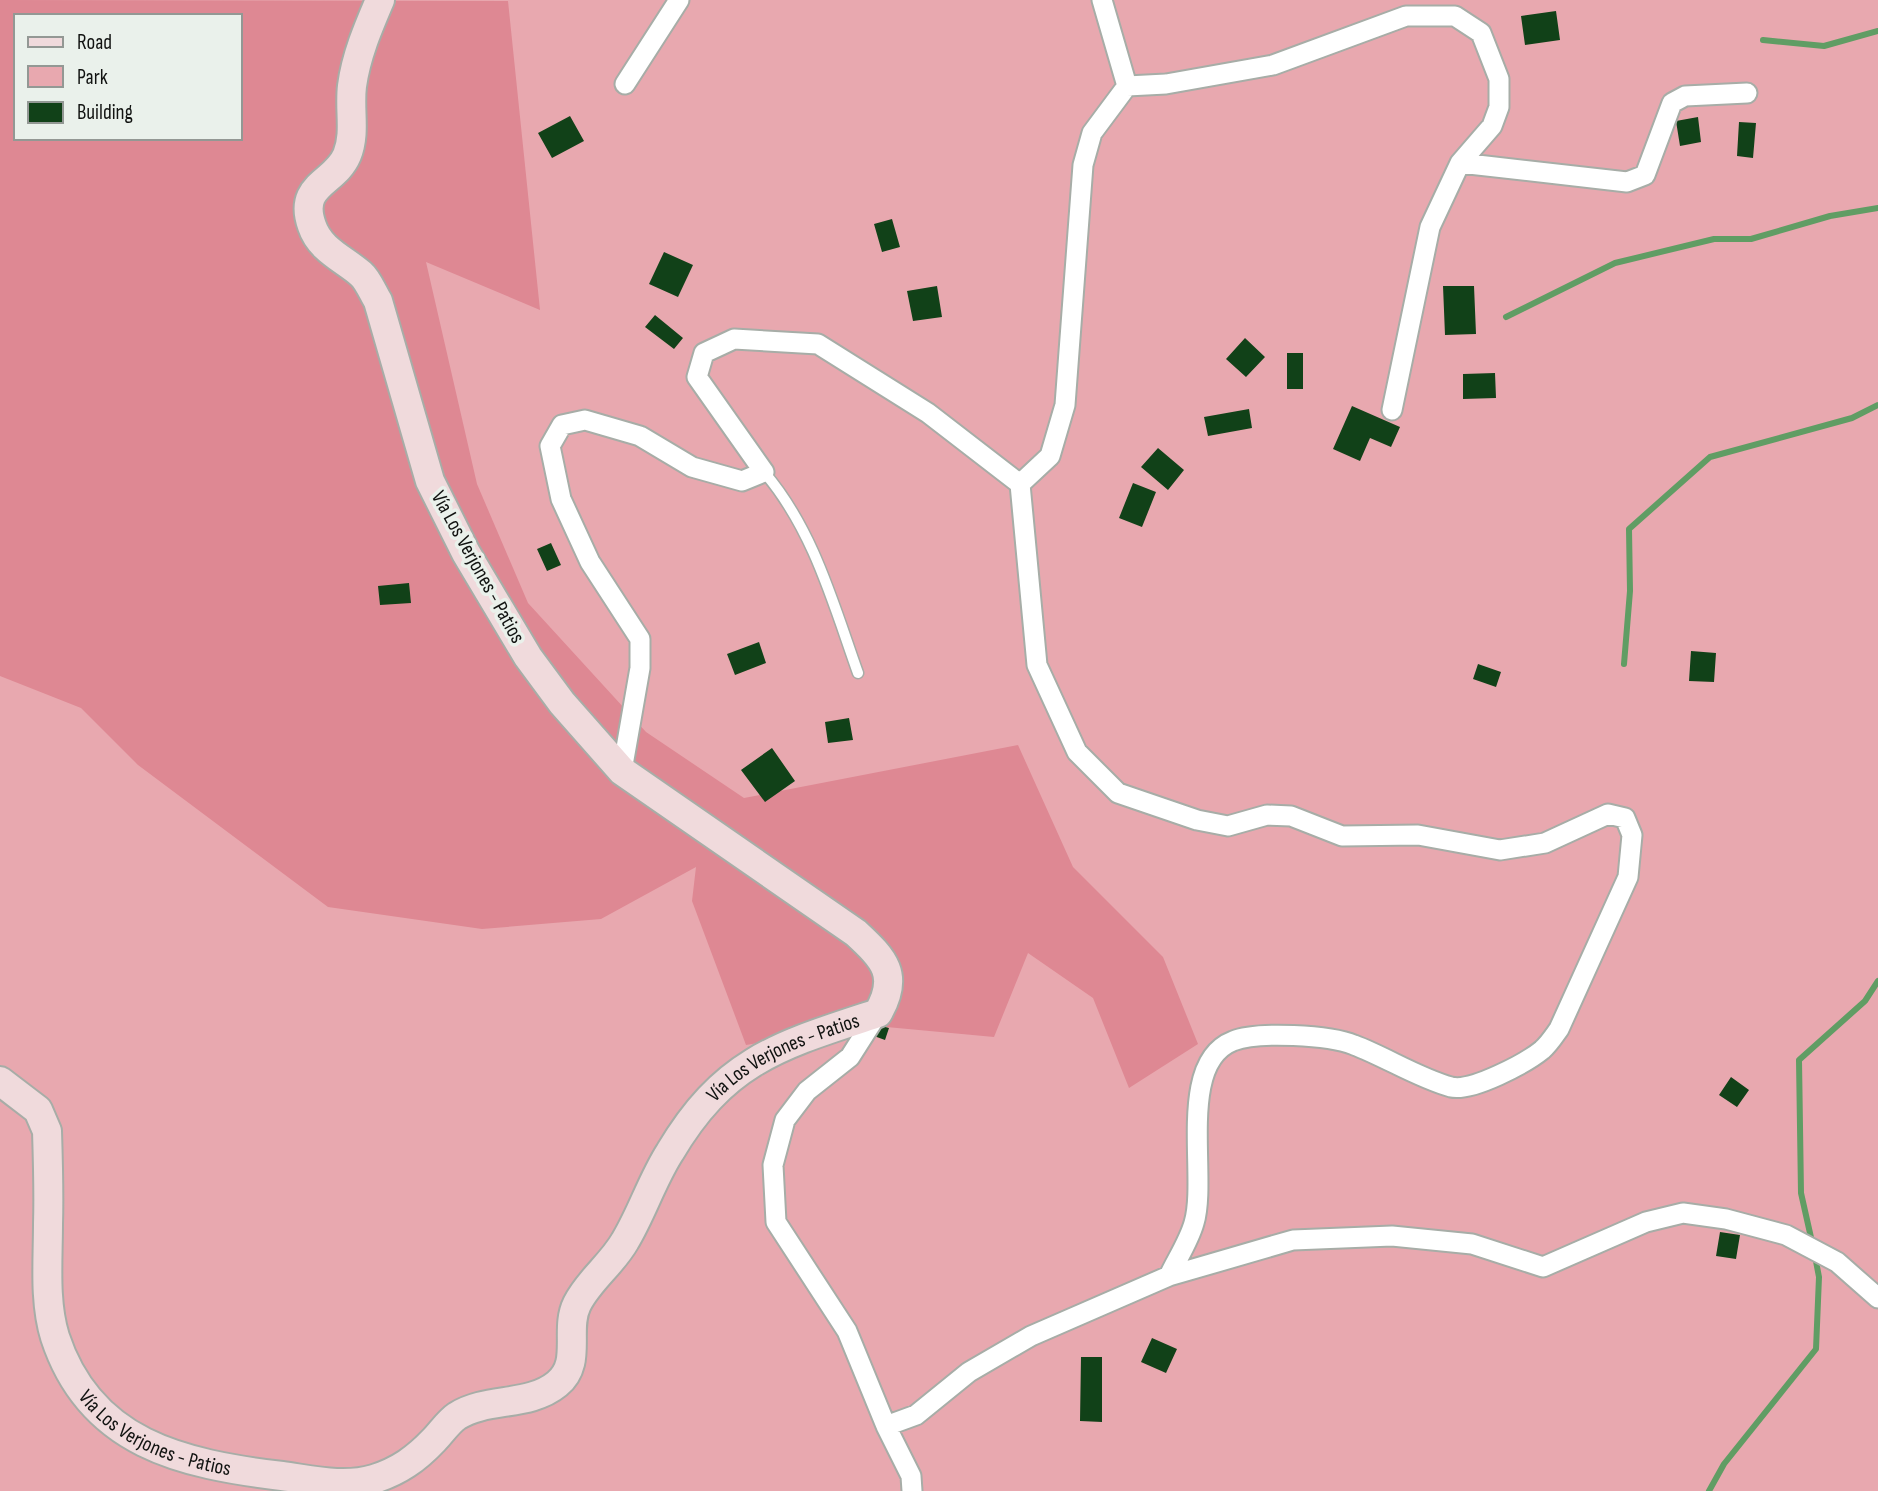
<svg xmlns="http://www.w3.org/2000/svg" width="1878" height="1491" font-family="'Sofia Sans Condensed',sans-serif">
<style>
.green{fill:#e8a8af;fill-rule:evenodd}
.forest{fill:#de8893;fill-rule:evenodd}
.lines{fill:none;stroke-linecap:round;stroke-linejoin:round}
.stream{stroke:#609d64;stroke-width:6}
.building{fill:#114118}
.lane-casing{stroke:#a7ada7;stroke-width:13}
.street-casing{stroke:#a7ada7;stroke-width:23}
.secondary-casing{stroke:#a7ada7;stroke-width:32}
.lane{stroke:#fff;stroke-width:10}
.street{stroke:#fff;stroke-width:19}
.secondary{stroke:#f0dadc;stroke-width:28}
.labels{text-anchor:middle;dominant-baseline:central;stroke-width:7;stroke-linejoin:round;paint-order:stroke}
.street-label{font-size:21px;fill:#111311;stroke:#eaf1eb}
</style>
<rect width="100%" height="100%" fill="#dde4dd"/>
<path class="green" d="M 0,0 L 1878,0 L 1878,1491 L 0,1491 ZM 16,16 L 240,16 L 240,138 L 16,138 Z"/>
<path class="forest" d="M 0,0 L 508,1 L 540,310 L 426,262 L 477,484 L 528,603 L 646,732 L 744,798 L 1018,745 L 1073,867 L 1163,957 L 1198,1044 L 1129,1088 L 1093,998 L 1028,953 L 994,1037 L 865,1025 L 746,1045 L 692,901 L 696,867 L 601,919 L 482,929 L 328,907 L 138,765 L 81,708 L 0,676 ZM 16,16 L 240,16 L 240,138 L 16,138 Z"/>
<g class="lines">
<path class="stream" d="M 1763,40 L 1824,46 L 1878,31
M 1506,317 L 1615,263 L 1714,239 L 1751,239 L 1830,216 L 1878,208
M 1624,664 L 1630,591 L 1629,529 L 1710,457 L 1852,418 L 1878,405
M 1812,1242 L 1801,1193 L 1799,1060 L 1865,1001 L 1878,981
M 1709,1491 L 1724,1464 L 1816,1349 L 1819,1277 L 1815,1256"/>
</g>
<path class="building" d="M 1556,11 L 1560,40 L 1525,45 L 1521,16 Z
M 570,116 L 584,141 L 552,158 L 538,133 Z
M 1698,117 L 1701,142 L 1680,146 L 1676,121 Z
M 1739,122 L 1756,123 L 1753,158 L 1737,156 Z
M 892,219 L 900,247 L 882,252 L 874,224 Z
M 664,252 L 693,265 L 678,297 L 649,284 Z
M 937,286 L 942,317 L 913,321 L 907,291 Z
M 1443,286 L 1474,286 L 1476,334 L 1445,335 Z
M 655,315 L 683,338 L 674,349 L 645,327 Z
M 1245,338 L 1265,357 L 1246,377 L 1226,359 Z
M 1287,353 L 1303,353 L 1303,389 L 1287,389 Z
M 1495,373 L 1496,398 L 1463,399 L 1463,374 Z
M 1352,406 L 1400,427 L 1391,447 L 1370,438 L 1360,461 L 1333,449 Z
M 1249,409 L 1252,428 L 1208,436 L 1204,417 Z
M 1158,448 L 1184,470 L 1168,490 L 1141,467 Z
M 1133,483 L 1156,492 L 1142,527 L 1119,518 Z
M 551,543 L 561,565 L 547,571 L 537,549 Z
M 409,583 L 411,603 L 380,605 L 378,586 Z
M 759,642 L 766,663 L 735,675 L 727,654 Z
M 1691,651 L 1716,653 L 1714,682 L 1689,681 Z
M 1478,664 L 1501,672 L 1496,687 L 1473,679 Z
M 849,718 L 853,740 L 828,743 L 825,722 Z
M 772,748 L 795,781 L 765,802 L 741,770 Z
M 878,1025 L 889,1028 L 885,1040 L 874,1036 Z
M 1731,1077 L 1749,1090 L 1737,1107 L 1719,1095 Z
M 1720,1232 L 1740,1235 L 1736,1259 L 1716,1256 Z
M 1152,1338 L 1177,1349 L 1166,1373 L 1141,1362 Z
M 1081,1357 L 1102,1357 L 1102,1422 L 1080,1421 Z"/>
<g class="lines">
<g class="lane-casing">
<path id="lane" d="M 764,472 C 813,529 833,603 858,673"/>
</g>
<g class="street-casing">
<path id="street" d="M 1102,0 L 1127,86
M 625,84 L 679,0
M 1127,86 L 1166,84 L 1273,65 L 1406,16 L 1455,16 L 1481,33 L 1499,79 L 1499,107 L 1492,126 L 1460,163 L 1430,227 L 1392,410
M 1460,163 L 1627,182 L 1645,175 L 1672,103 L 1685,96 L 1747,93
M 1020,484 L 1050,456 L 1065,405 L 1083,165 L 1092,133 L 1127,86
M 622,771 L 640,668 L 640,639 L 590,562 L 561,499 L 550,446 L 562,425 L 585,420 L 640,436 L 692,467 L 742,481 L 764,472 L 697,377 L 704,353 L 734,339 L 818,344 L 928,413 L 1020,484 L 1037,665 L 1077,752 L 1118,793 L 1197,820 L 1228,826 L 1267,815 L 1291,816 L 1342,836 L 1418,835 L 1500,850 L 1545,843 L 1608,814 L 1625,818 L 1632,835 L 1628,877 L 1559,1029 C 1554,1036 1549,1044 1542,1050 C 1526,1063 1472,1092 1451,1087 C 1418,1078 1386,1057 1354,1045 C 1330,1035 1257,1031 1233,1041 C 1176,1063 1208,1177 1194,1223 C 1189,1241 1177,1259 1169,1276
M 878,1013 L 850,1057 L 807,1091 L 785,1120 L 773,1165 L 776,1222 L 847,1331 L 886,1426 L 911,1476 L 912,1491
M 886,1426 L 916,1415 L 969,1372 L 1031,1336 L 1169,1276 L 1293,1240 L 1392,1236 L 1472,1244 L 1543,1267 L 1646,1222 L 1683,1213 L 1726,1219 L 1786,1235 L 1837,1262 L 1878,1298"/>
</g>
<g class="secondary-casing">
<g id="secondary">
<path id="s1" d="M 0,1081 L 38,1110 L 47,1131 C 48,1162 49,1193 48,1224 C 48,1260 44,1302 55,1337 C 90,1444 182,1464 282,1476 C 312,1480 344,1488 374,1479 C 399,1471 416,1459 434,1440 C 441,1433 448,1422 457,1416 C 487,1397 529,1407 557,1384 C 583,1363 564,1330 577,1304 C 589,1280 612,1264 625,1241 C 642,1213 652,1180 670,1152 C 725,1059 781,1045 878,1013 C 900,975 884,959 856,933 L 622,771 L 562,703 L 528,657 L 466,553 L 430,481 L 378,301 C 373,293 368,280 361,274 C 344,259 320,250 312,226 C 297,184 335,184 347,155 C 356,133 349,110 352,86 C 356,56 368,28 380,0"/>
</g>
</g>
<use href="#lane" class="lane"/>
<use href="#street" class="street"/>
<use href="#secondary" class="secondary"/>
</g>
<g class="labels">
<g class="street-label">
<text transform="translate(478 567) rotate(61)">Vía Los Verjones - Patios</text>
<text stroke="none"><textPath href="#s1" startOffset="1283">Vía Los Verjones - Patios</textPath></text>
<text stroke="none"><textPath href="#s1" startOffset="425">Vía Los Verjones - Patios</textPath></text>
</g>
</g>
<rect x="14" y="14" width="228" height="126" fill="#eaf1eb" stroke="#939894" stroke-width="2"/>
<rect x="28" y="37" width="35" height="10" fill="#f0dadc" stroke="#939894" stroke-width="2"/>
<text x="77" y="49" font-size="21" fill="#111311">Road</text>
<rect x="28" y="66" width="35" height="21" fill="#e8a8af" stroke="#939894" stroke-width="2"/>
<text x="77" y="84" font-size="21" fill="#111311">Park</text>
<rect x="28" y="102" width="35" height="21" fill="#114118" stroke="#939894" stroke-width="2"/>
<text x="77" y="119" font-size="21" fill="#111311">Building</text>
</svg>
